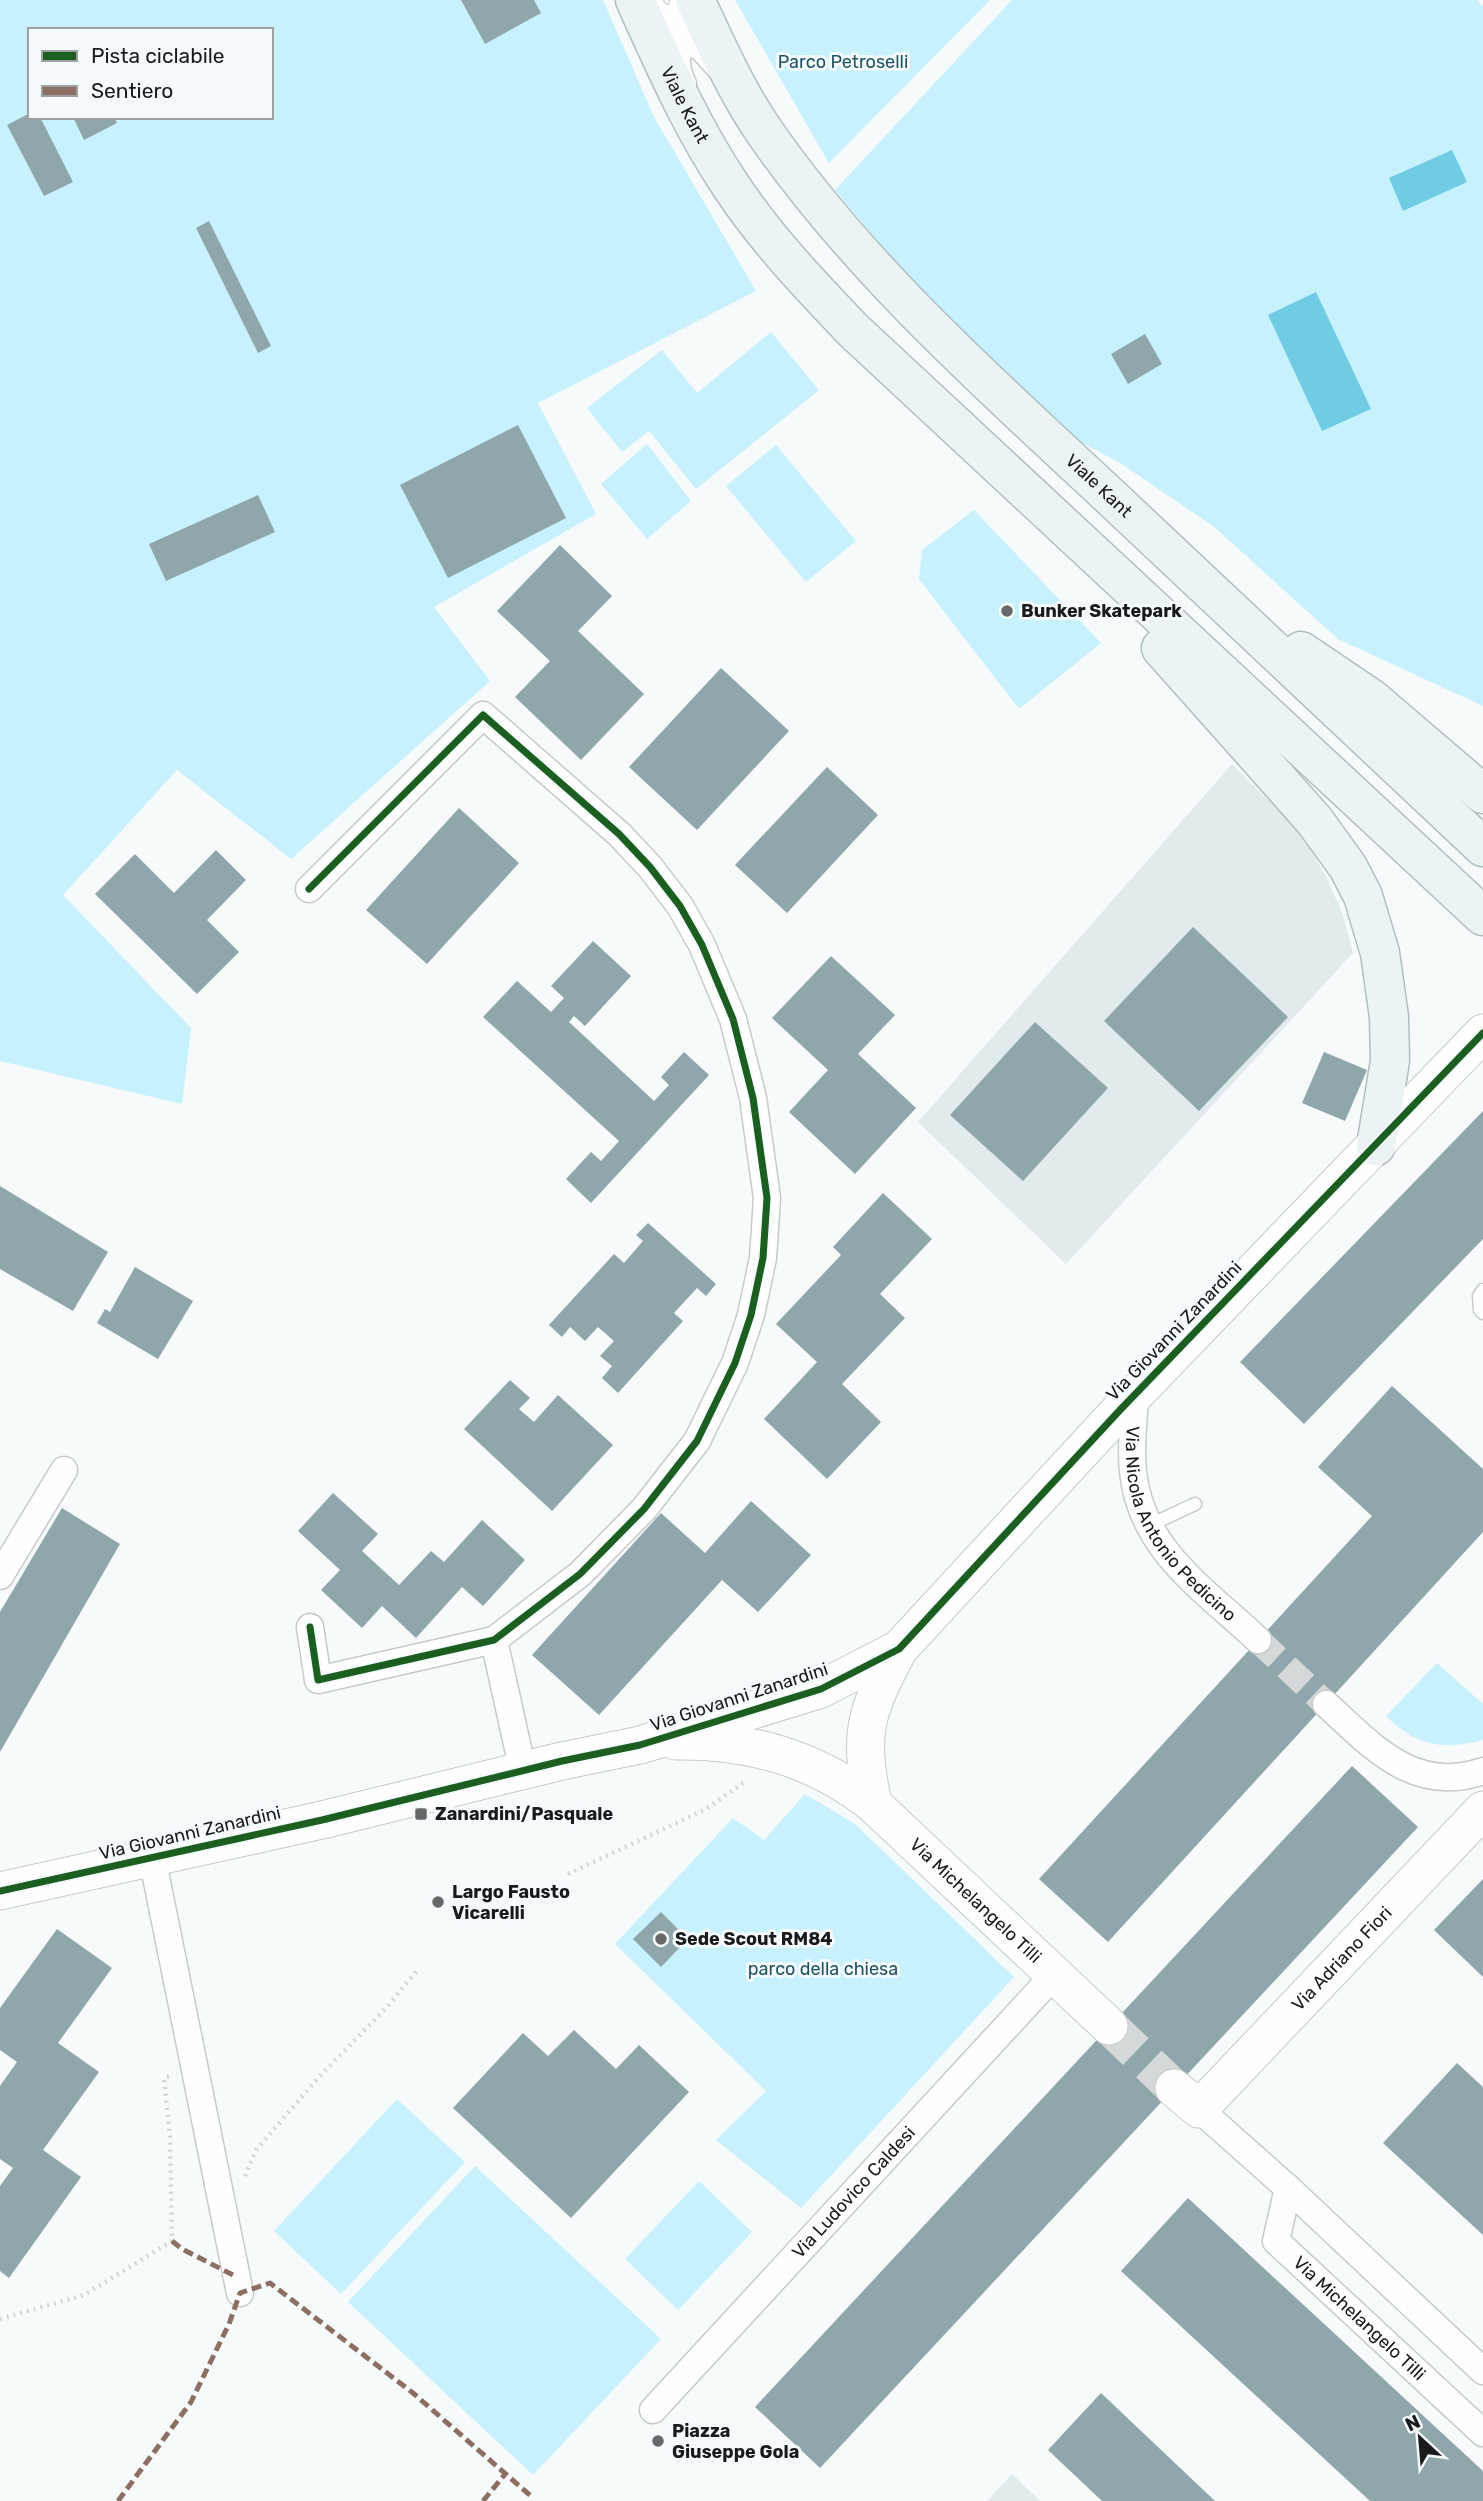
<svg xmlns="http://www.w3.org/2000/svg" width="1483" height="2501" font-family="Rubik,sans-serif">
<style>
.built{fill:#e1eaed}
.green{fill:#c7f1fd;fill-rule:evenodd}
.water{fill:#70cce2}
.building{fill:#8fa6ab}
.lines{fill:none;stroke-linecap:round;stroke-linejoin:round}
.street-tunnel{stroke:#d5d8d9;stroke-width:26;stroke-dasharray:26 13;stroke-linecap:butt}
.secondary-tunnel{stroke:#d5d8d9;stroke-width:37;stroke-dasharray:37 18;stroke-linecap:butt}
.lane-casing{stroke:#c7cacb;stroke-width:15}
.street-casing{stroke:#c7cacb;stroke-width:29}
.secondary-casing{stroke:#c7cacb;stroke-width:39}
.primary-casing{stroke:#afbec1;stroke-width:41}
.path{stroke:#d3d4d4;stroke-width:4.5;stroke-dasharray:2 5;stroke-linecap:butt}
.lane{stroke:#fefefe;stroke-width:12}
.street{stroke:#fefefe;stroke-width:26}
.secondary{stroke:#fefefe;stroke-width:37}
.primary{stroke:#ecf3f5;stroke-width:38}
.quiet{stroke:#8d6e63;stroke-width:5;stroke-dasharray:10 5;stroke-linecap:butt}
.cycleway-casing{stroke:#f5fbfc;stroke-width:11}
.cycleway{stroke:#1b5e20;stroke-width:7}
.poi-dot{fill:#666869;stroke:#f5fbfc;stroke-width:2.5}
.labels{text-anchor:middle;dominant-baseline:central;stroke-width:6;stroke-linejoin:round;paint-order:stroke}
.park-label{font-size:18px;fill:#1f5360;stroke:#f5fbfc}
.street-label{font-size:18px;fill:#181a1b;stroke:#f5fbfc}
.poi-label{font-size:18px;font-weight:bold;fill:#181a1b;stroke:#f5fbfc;text-anchor:start}
</style>
<rect width="100%" height="100%" fill="#f6fafb"/>
<path class="built" d="M 1232,764 L 1288,820 L 1309,847 L 1326,876 L 1343,915 L 1353,953 L 1066,1264 L 918,1122 Z
M 1012,2474 L 1040,2501 L 987,2501 Z"/>
<path class="green" d="M 0,0 L 603,0 L 654,117 L 756,291 L 538,403 L 596,514 L 434,607 L 490,681 L 291,859 L 177,770 L 63,895 L 191,1028 L 182,1104 L 0,1061 ZM 30,30 L 271,30 L 271,117 L 30,117 Z
M 735,0 L 990,0 L 829,163 Z
M 1012,0 L 1477,0 L 1483,6 L 1483,706 L 1338,639 L 1213,526 L 1120,463 L 1062,432 L 909,278 L 835,190 Z
M 771,332 L 819,390 L 696,489 L 649,431 L 622,452 L 587,408 L 662,350 L 697,393 Z
M 647,444 L 691,501 L 647,539 L 601,484 Z
M 776,445 L 856,541 L 806,582 L 726,486 Z
M 974,510 L 1101,643 L 1019,709 L 919,579 L 922,550 Z
M 1437,1663 L 1483,1704 L 1483,1740 C 1443,1751 1415,1745 1386,1716 Z
M 805,1794 L 855,1824 L 1014,1977 L 801,2208 L 716,2140 L 766,2091 L 615,1944 L 733,1818 L 764,1840 Z
M 397,2099 L 465,2162 L 341,2294 L 274,2231 Z
M 475,2166 L 661,2339 L 533,2475 L 348,2302 Z
M 699,2181 L 752,2232 L 678,2310 L 625,2259 Z"/>
<path class="water" d="M 1452,150 L 1467,182 L 1403,211 L 1389,178 Z
M 1316,292 L 1371,409 L 1322,431 L 1268,315 Z"/>
<path class="building" d="M 461,0 L 534,0 L 541,13 L 485,44 Z
M 30,113 L 30,117 L 40,117 L 73,182 L 44,196 L 7,125 Z
M 73,117 L 114,117 L 117,123 L 84,140 Z
M 209,221 L 271,346 L 258,353 L 196,228 Z
M 1145,334 L 1162,364 L 1128,384 L 1111,354 Z
M 518,425 L 566,518 L 448,578 L 400,485 Z
M 258,495 L 275,532 L 166,581 L 149,544 Z
M 560,545 L 612,596 L 578,631 L 644,694 L 581,760 L 515,697 L 550,661 L 497,611 Z
M 721,668 L 789,731 L 697,830 L 629,767 Z
M 827,767 L 878,815 L 787,913 L 735,865 Z
M 459,808 L 519,863 L 427,964 L 366,910 Z
M 216,850 L 246,880 L 207,920 L 239,952 L 197,994 L 95,894 L 135,854 L 174,893 Z
M 1193,927 L 1288,1017 L 1199,1111 L 1104,1021 Z
M 593,941 L 631,976 L 585,1026 L 574,1016 L 569,1022 L 654,1101 L 669,1085 L 661,1077 L 684,1052 L 709,1075 L 591,1203 L 566,1179 L 591,1152 L 601,1161 L 619,1141 L 483,1017 L 517,981 L 551,1012 L 564,998 L 551,986 Z
M 831,956 L 895,1015 L 858,1054 L 916,1108 L 855,1174 L 789,1112 L 828,1070 L 772,1018 Z
M 1035,1022 L 1108,1088 L 1023,1181 L 950,1115 Z
M 1324,1052 L 1367,1070 L 1345,1121 L 1302,1103 Z
M 1483,1111 L 1483,1239 L 1304,1424 L 1240,1362 Z
M 0,1186 L 108,1252 L 73,1311 L 0,1269 Z
M 883,1193 L 932,1239 L 880,1294 L 905,1318 L 842,1384 L 881,1422 L 827,1479 L 764,1419 L 817,1362 L 776,1324 L 841,1255 L 833,1247 Z
M 648,1223 L 716,1284 L 706,1296 L 697,1288 L 674,1313 L 683,1321 L 618,1393 L 602,1378 L 612,1366 L 600,1356 L 614,1341 L 598,1327 L 585,1341 L 570,1327 L 562,1337 L 549,1325 L 614,1254 L 624,1263 L 643,1241 L 636,1235 Z
M 135,1267 L 193,1301 L 158,1359 L 97,1323 L 105,1309 L 110,1312 Z
M 510,1380 L 530,1398 L 519,1409 L 534,1422 L 558,1395 L 613,1445 L 552,1511 L 464,1429 Z
M 1392,1386 L 1483,1469 L 1483,1532 L 1108,1942 L 1039,1879 L 1372,1516 L 1318,1467 Z
M 333,1493 L 378,1534 L 362,1551 L 399,1585 L 431,1551 L 444,1562 L 482,1520 L 525,1560 L 483,1606 L 462,1587 L 416,1638 L 382,1606 L 362,1628 L 321,1590 L 340,1570 L 298,1531 Z
M 751,1501 L 811,1555 L 758,1612 L 722,1580 L 599,1715 L 532,1655 L 661,1513 L 705,1553 Z
M 62,1508 L 120,1544 L 0,1752 L 0,1612 Z
M 1352,1766 L 1418,1827 L 820,2468 L 755,2407 Z
M 1483,1879 L 1483,1977 L 1434,1930 Z
M 661,1912 L 688,1939 L 661,1967 L 633,1939 Z
M 57,1929 L 112,1968 L 58,2043 L 99,2072 L 43,2150 L 81,2177 L 9,2278 L 0,2271 L 0,2186 L 13,2168 L 0,2159 L 0,2086 L 17,2062 L 0,2050 L 0,2008 Z
M 574,2030 L 616,2069 L 639,2045 L 689,2092 L 571,2218 L 453,2108 L 523,2033 L 548,2056 Z
M 1457,2063 L 1483,2087 L 1483,2235 L 1383,2143 Z
M 1188,2198 L 1483,2471 L 1483,2501 L 1370,2501 L 1121,2271 Z
M 1101,2393 L 1215,2501 L 1102,2501 L 1048,2450 Z"/>
<g class="lines">
<path class="street-tunnel" d="M 1258,1640 L 1326,1704"/>
<path class="secondary-tunnel" d="M 1109,2026 L 1174,2088"/>
<g class="lane-casing">
<path id="lane" d="M 1483,1290 L 1479,1296 L 1480,1310 L 1483,1313
M 1148,1526 L 1195,1504"/>
</g>
<g class="street-casing">
<g id="street">
<path d="M 683,84 C 675,67 670,38 700,46 L 720,68"/>
<path d="M 309,889 L 483,715 L 619,834 L 650,867 L 680,906 L 702,945 L 733,1019 L 753,1098 L 767,1198 L 763,1258 L 751,1315 L 735,1363 L 697,1441 L 644,1509 L 580,1574 L 494,1640 L 318,1680 L 310,1627"/>
<path id="s1" d="M 1135,1395 C 1134,1420 1130,1446 1133,1471 C 1140,1549 1205,1590 1258,1640"/>
<path d="M 0,1576 L 64,1470"/>
<path d="M 494,1640 L 523,1771"/>
<path d="M 1326,1704 C 1372,1746 1414,1795 1483,1771"/>
<path d="M 152,1857 L 240,2293"/>
<path d="M 1199,2109 L 1288,2188 L 1483,2371"/>
<path id="s2" d="M 1288,2188 L 1276,2241 L 1483,2433"/>
<path id="s3" d="M 653,2410 L 1055,1974"/>
</g>
</g>
<g class="secondary-casing">
<g id="secondary">
<path d="M 640,0 L 652,17 L 664,25 L 682,21 L 686,15 L 689,0"/>
<path id="s4" d="M 676,1741 C 750,1740 815,1758 873,1804 L 1109,2026"/>
<path d="M 873,1804 C 858,1732 865,1713 899,1649"/>
<path d="M 0,1891 L 322,1820 L 562,1761 L 640,1745 L 821,1689 L 899,1649 L 1120,1410 L 1483,1033"/>
<path id="s5" d="M 1174,2088 L 1199,2109 L 1483,1810"/>
</g>
</g>
<g class="primary-casing">
<g id="primary">
<path id="s6" d="M 635,0 C 664,64 692,128 731,186 C 766,239 810,285 853,330 L 1483,916"/>
<path id="s7" d="M 695,0 C 717,46 737,93 766,134 C 863,273 993,387 1116,502 C 1239,617 1361,732 1483,847"/>
<path d="M 1161,648 L 1314,820 L 1348,867 L 1363,896 L 1380,953 L 1389,1017 L 1390,1061 L 1376,1146"/>
<path d="M 1301,651 L 1372,699 L 1483,794"/>
</g>
</g>
<path class="path" d="M 568,1874 L 706,1809 L 747,1780
M 245,2176 L 256,2150 L 319,2077 L 387,2007 L 419,1968
M 0,2319 L 84,2295 L 172,2241 L 170,2137 L 164,2078 L 171,2076"/>
<use href="#lane" class="lane"/>
<use href="#street" class="street"/>
<use href="#secondary" class="secondary"/>
<use href="#primary" class="primary"/>
<path class="quiet" d="M 172,2241 L 182,2249 L 237,2277
M 118,2501 L 191,2402 L 229,2324 L 240,2293 L 270,2283 L 413,2393 L 532,2497
M 483,2501 L 506,2473"/>
<g class="cycleway-casing">
<path id="cycleway" d="M 309,889 L 483,715 L 619,834 L 650,867 L 680,906 L 702,945 L 733,1019 L 753,1098 L 767,1198 L 763,1258 L 751,1315 L 735,1363 L 697,1441 L 644,1509 L 580,1574 L 494,1640 L 318,1680 L 310,1627
M 0,1891 L 322,1820 L 562,1761 L 640,1745 L 821,1689 L 899,1649 L 1120,1410 L 1483,1033"/>
</g>
<use href="#cycleway" class="cycleway"/>
</g>
<g class="poi-dot">
<circle cx="1007" cy="611" r="7"/>
<rect x="414" y="1807" width="14" height="14" rx="3.5"/>
<circle cx="438" cy="1902" r="7"/>
<circle cx="661" cy="1939" r="7"/>
<circle cx="658" cy="2441" r="7"/>
</g>
<g class="labels">
<g class="park-label">
<text x="843" y="62">Parco Petroselli</text>
<text x="823" y="1969">parco della chiesa</text>
</g>
<g class="street-label">
<text stroke="none"><textPath href="#s6" startOffset="116">Viale Kant</textPath></text>
<text stroke="none"><textPath href="#s7" startOffset="637">Viale Kant</textPath></text>
<text transform="translate(1174 1331) rotate(-46)">Via Giovanni Zanardini</text>
<text stroke="none"><textPath href="#s1" startOffset="145">Via Nicola Antonio Pedicino</textPath></text>
<text transform="translate(739 1697) rotate(-18)">Via Giovanni Zanardini</text>
<text transform="translate(190 1833) rotate(-13)">Via Giovanni Zanardini</text>
<text stroke="none"><textPath href="#s4" startOffset="352">Via Michelangelo Tilli</textPath></text>
<text stroke="none"><textPath href="#s5" startOffset="240">Via Adriano Fiori</textPath></text>
<text stroke="none"><textPath href="#s3" startOffset="296">Via Ludovico Caldesi</textPath></text>
<text stroke="none"><textPath href="#s2" startOffset="168">Via Michelangelo Tilli</textPath></text>
</g>
<g class="poi-label">
<text x="1021" y="611">Bunker Skatepark</text>
<text x="435" y="1814">Zanardini/Pasquale</text>
<text x="452" y="1892">Largo Fausto<tspan x="452" dy="21">Vicarelli</tspan></text>
<text x="675" y="1939">Sede Scout RM84</text>
<text x="672" y="2431">Piazza<tspan x="672" dy="21">Giuseppe Gola</tspan></text>
</g>
</g>
<rect x="28" y="28" width="245" height="91" fill="#f5fbfc" stroke="#9da1a2" stroke-width="2"/>
<rect x="42" y="51" width="35" height="10" fill="#1b5e20" stroke="#9da1a2" stroke-width="2"/>
<text x="91" y="63" font-size="21" fill="#181a1b">Pista ciclabile</text>
<rect x="42" y="86" width="35" height="10" fill="#8d6e63" stroke="#9da1a2" stroke-width="2"/>
<text x="91" y="98" font-size="21" fill="#181a1b">Sentiero</text>
<g transform="translate(1420 2438) rotate(334)" stroke="#f5fbfc" stroke-width="5" paint-order="stroke">
<path d="M0-5L12 26L0 18L-12 26Z" fill="#181a1b"/>
<text y="-10" font-size="19" font-weight="bold" text-anchor="middle" fill="#181a1b">N</text>
</g>
</svg>
